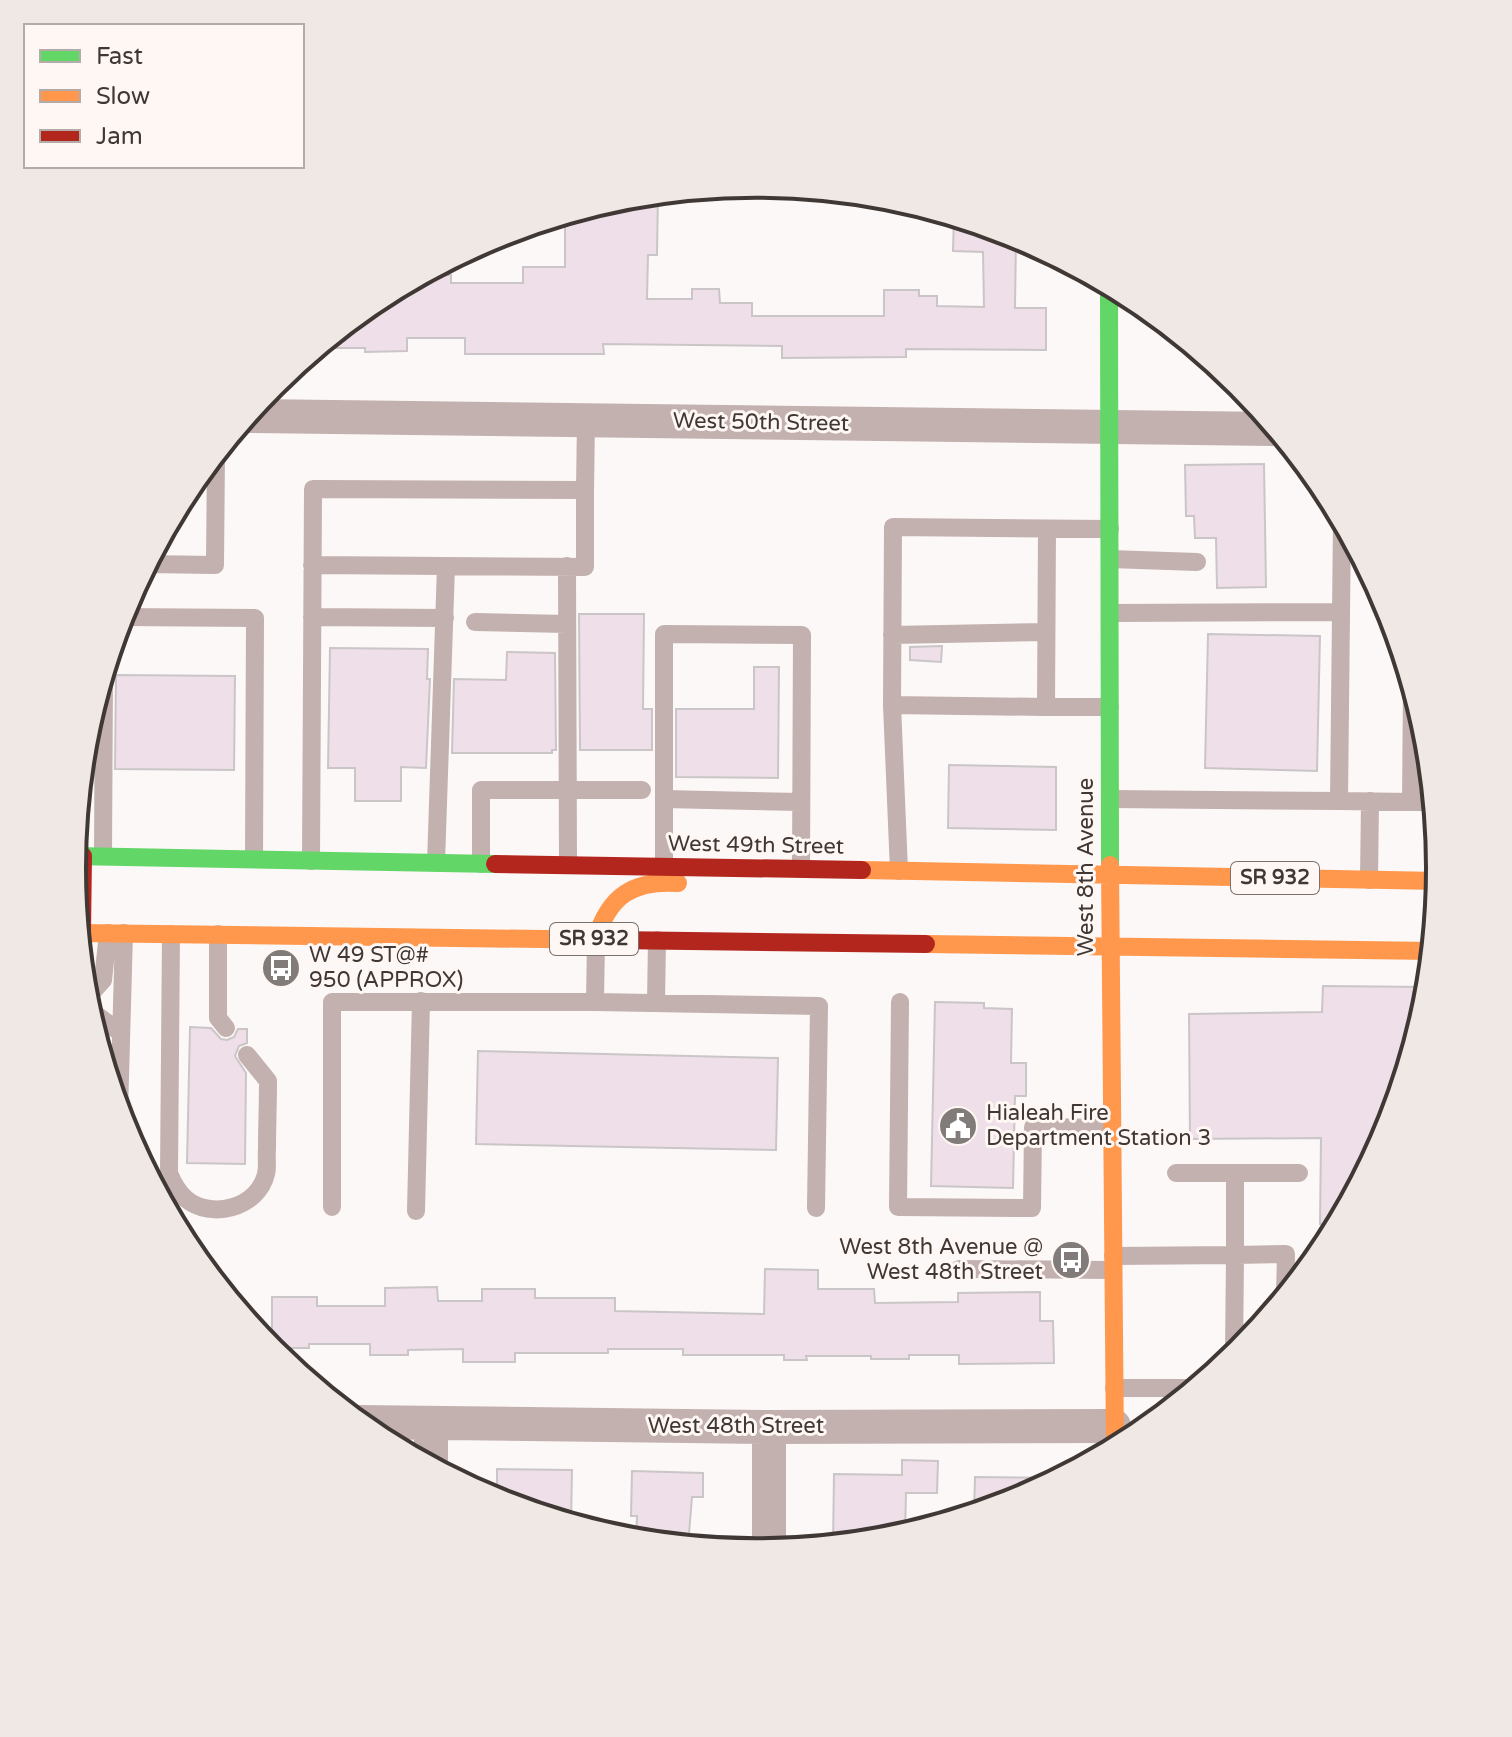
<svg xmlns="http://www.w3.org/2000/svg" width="1512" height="1737" font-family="'Varela Round',sans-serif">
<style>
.building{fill:#efdfe8;stroke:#cac5c7;stroke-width:2}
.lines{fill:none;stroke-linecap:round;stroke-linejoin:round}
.lane{stroke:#c2b1ae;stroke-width:18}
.street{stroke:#c2b1ae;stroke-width:34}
.fast{stroke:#63d668;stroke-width:18}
.slow{stroke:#ff974d;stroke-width:18}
.jam{stroke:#b3261e;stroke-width:18}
.labels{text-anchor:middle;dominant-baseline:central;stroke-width:6;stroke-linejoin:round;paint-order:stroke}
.shield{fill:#fff7f4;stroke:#79716e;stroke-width:2}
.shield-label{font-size:20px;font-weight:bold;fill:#3f3835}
.street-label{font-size:22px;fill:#3f3835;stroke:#fff7f4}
.poi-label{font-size:22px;fill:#3f3835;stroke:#fff7f4;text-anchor:start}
.rim{fill:none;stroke:#3f3835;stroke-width:4}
</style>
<rect width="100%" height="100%" fill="#fcf8f7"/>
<path class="building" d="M 658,194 L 657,255 L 648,255 L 647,299 L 692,299 L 692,289 L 719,289 L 720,303 L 752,303 L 752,316 L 884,316 L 884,290 L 919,290 L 919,296 L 937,296 L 937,306 L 984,307 L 983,252 L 953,251 L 954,217 L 1016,236 L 1015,308 L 1046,308 L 1046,350 L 906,349 L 906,357 L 782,358 L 782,346 L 603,344 L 604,354 L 465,354 L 465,338 L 407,338 L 407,351 L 365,352 L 365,348 L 318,348 L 376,300 L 422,275 L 451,275 L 451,283 L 523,283 L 523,267 L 565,267 L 565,215 L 623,198 Z
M 1264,464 L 1266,587 L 1217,588 L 1216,538 L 1195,538 L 1194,516 L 1186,516 L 1185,465 Z
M 579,614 L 644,614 L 643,709 L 652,709 L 652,750 L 580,750 Z
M 1208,634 L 1320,636 L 1317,771 L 1205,768 Z
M 942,646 L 941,662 L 910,660 L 910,647 Z
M 330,648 L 428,649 L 427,679 L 430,679 L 426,768 L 401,767 L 401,801 L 355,801 L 355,768 L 328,768 Z
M 507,652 L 555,653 L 556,750 L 552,750 L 552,753 L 452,753 L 454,679 L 506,680 Z
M 754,667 L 779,667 L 778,778 L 676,777 L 676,709 L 754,709 Z
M 116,675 L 235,676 L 234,770 L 115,769 Z
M 949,765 L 1056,767 L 1056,830 L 948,828 Z
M 1323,986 L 1428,987 L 1427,1002 L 1388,1131 L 1338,1224 L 1320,1224 L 1321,1138 L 1190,1139 L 1189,1014 L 1322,1012 Z
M 935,1002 L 984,1003 L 984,1008 L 1012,1009 L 1011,1063 L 1026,1063 L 1026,1096 L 1015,1096 L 1013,1188 L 931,1186 Z
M 190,1027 L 211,1028 L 221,1039 L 227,1040 L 234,1037 L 238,1029 L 247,1029 L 247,1043 L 239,1046 L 235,1056 L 246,1073 L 245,1164 L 187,1163 Z
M 478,1051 L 778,1058 L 776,1150 L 476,1144 Z
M 765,1269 L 818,1270 L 818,1289 L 874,1289 L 875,1303 L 958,1302 L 958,1293 L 1040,1292 L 1040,1321 L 1053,1321 L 1054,1363 L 959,1364 L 959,1355 L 909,1355 L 909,1359 L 871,1359 L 871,1356 L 806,1356 L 807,1360 L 784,1360 L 784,1355 L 683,1355 L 683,1349 L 608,1349 L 608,1353 L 515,1353 L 515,1362 L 463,1362 L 463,1349 L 408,1350 L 408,1355 L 370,1355 L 370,1344 L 309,1344 L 309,1348 L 272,1348 L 272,1297 L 317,1297 L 317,1306 L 385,1306 L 385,1288 L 437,1287 L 438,1301 L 482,1301 L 482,1289 L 535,1289 L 535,1298 L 615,1298 L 615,1311 L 764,1314 Z
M 902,1460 L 938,1461 L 937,1493 L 906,1493 L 905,1534 L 889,1539 L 833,1545 L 834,1474 L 902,1475 Z
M 497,1469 L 572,1470 L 571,1524 L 497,1501 Z
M 632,1471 L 703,1473 L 703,1497 L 692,1497 L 688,1546 L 636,1541 L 637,1516 L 631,1516 Z
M 975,1477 L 1060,1478 L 1017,1501 L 974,1514 Z"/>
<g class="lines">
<path class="lane" d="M 585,490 L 586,420
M 1342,521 L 1339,801 L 1411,802
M 1047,529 L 1046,707 L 1110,707
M 1110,559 L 1197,562
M 147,564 L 215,565 L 216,453
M 567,566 L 568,865
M 1111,613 L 1341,612
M 121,617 L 255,618 L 254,859
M 312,617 L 445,618
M 475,622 L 567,624
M 892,635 L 1046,632
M 1412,685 L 1411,802 L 1433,802
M 892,705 L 1046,707
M 664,799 L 801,802
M 1110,799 L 1339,801
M 103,856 L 104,674
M 311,861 L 313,489 L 585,490 L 585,567 L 312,565
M 436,863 L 446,566
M 481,864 L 481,790 L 642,790
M 664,867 L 664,634 L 802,635 L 801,869
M 899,871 L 892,705 L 893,527 L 1110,529
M 1369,880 L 1370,801
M 171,934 L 169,1173 C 173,1183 178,1192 186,1199 C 211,1220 258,1208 266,1174 C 268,1166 266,1157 267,1149 C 267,1126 268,1104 268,1081 L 247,1055
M 218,934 L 218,1018 L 226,1028
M 85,1000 L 103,980 L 108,933
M 595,1002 L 596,939
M 900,1002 L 898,1207 L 1032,1208 L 1033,1127 L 1112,1128
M 656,1003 L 657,940
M 87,1008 L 121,1033
M 119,1113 L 124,933
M 1176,1173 L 1235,1173
M 332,1207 L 332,1002 L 595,1002 L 819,1006 L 816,1208
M 416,1211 L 421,1001
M 1113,1256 L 1235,1255 L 1235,1173 L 1299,1173
M 959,1269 L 1113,1270
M 1234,1356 L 1235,1255 L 1286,1254 L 1285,1296
M 1114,1388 L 1196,1388"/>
<path class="street" d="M 247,416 L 1276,429
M 358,1422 L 769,1427 L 1114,1426
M 431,1424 L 431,1467
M 769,1427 L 769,1551"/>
<path class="fast" d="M 1109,285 L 1110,865
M 73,856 L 495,864"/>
<path class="slow" d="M 1110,865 L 1115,1449
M 862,870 L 1439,881
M 78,933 L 614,940
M 596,939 C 609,895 634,880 678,883
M 926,944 L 1432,951"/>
<path class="jam" d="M 495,864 L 862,870
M 82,933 L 83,856
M 614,940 L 926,944"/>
</g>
<defs>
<g id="bus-disc" transform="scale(2)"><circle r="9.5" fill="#817b79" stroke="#fff7f4"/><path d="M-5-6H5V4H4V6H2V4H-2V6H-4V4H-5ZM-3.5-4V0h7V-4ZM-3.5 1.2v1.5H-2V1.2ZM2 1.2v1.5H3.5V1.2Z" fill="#fff"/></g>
<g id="civic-disc" transform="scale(2)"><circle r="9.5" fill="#817b79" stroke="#fff7f4"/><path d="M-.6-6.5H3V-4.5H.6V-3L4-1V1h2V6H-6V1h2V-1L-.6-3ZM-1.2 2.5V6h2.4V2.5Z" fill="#fff"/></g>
</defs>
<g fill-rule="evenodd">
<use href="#bus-disc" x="281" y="968"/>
<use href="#civic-disc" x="958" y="1126"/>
<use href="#bus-disc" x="1071" y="1260"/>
</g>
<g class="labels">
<g class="shield">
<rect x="1231" y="862" width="88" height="32" rx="6"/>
<rect x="550" y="923" width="88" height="32" rx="6"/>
</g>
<g class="shield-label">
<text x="1275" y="878">SR 932</text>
<text x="594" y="939">SR 932</text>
</g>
<g class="street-label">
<text transform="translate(761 422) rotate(1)">West 50th Street</text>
<text transform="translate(756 845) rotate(1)">West 49th Street</text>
<text transform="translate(1086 867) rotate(-90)">West 8th Avenue</text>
<text x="736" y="1426">West 48th Street</text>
</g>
<g class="poi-label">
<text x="309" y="955">W 49 ST@#<tspan x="309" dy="25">950 (APPROX)</tspan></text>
<text x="986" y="1113">Hialeah Fire<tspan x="986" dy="25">Department Station 3</tspan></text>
<text x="1043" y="1247" text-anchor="end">West 8th Avenue @<tspan x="1043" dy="25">West 48th Street</tspan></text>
</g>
</g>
<path d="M0 0H1512V1737H0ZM86 868a670 670 0 1 1 1340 0a670 670 0 1 1-1340 0Z" fill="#f0e8e5" fill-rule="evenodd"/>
<path class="rim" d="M86 868a670 670 0 1 1 1340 0a670 670 0 1 1-1340 0Z"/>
<rect x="24" y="24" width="280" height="144" fill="#fff7f4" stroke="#b2aba8" stroke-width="2"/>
<rect x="40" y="50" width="40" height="12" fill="#63d668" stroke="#b2aba8" stroke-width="2"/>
<text x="96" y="64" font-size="24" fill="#3f3835">Fast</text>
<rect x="40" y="90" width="40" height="12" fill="#ff974d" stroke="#b2aba8" stroke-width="2"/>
<text x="96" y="104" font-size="24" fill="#3f3835">Slow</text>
<rect x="40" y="130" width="40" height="12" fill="#b3261e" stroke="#b2aba8" stroke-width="2"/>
<text x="96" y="144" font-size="24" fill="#3f3835">Jam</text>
</svg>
